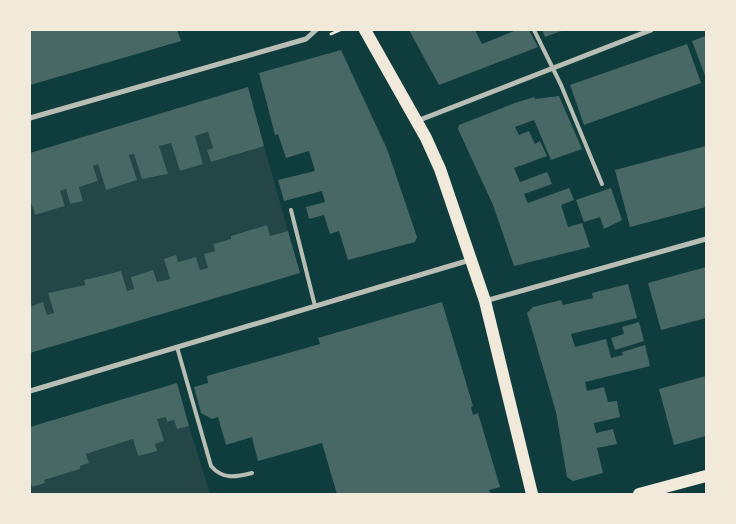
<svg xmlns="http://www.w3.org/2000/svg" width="736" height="524" font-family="Signika,sans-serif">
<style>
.green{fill:#244646}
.building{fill:#486865}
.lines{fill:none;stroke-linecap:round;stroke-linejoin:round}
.path{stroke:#f1e9da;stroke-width:3}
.service{stroke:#b8beb3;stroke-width:4}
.minor{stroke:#b8beb3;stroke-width:5}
.primary{stroke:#f1e9da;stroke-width:12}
</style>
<rect width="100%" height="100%" fill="#0f3d3e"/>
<path class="green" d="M 208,132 L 213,148 L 207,150 L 211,162 L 264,146 L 288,231 L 270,236 L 267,225 L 231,236 L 231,239 L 213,244 L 215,251 L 205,254 L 208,268 L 200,270 L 196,257 L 178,262 L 164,259 L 170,279 L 157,282 L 153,270 L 131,277 L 134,289 L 127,291 L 102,275 L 84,280 L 85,285 L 48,293 L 54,313 L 47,315 L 43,303 L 32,306 L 30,299 L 30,200 L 35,215 L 65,206 L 60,191 L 66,189 L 70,204 L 83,201 L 79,187 L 98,181 L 93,166 L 98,164 L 106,189 L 137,180 L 129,155 L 134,154 L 156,177 L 167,174 L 159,146 L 171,143 L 180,171 L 203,164 L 195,136 Z
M 166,417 L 167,422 L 174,420 L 177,429 L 189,426 L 210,494 L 30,494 L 30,479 L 32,487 L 45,483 L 44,480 L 80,469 L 80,466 L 89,463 L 86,454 L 133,439 L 138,456 L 155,444 L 163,441 L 157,419 Z"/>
<path class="building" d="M 30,30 L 177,30 L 181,41 L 30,85 Z
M 409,30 L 475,30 L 482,44 L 517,30 L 529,30 L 538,47 L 439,85 Z
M 542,30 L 564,30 L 545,37 Z
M 706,36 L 706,78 L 692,41 Z
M 687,44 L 701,83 L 584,125 L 570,85 Z
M 341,50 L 387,149 L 417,237 L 415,242 L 348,260 L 339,231 L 330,234 L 324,215 L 309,219 L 306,207 L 325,202 L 322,191 L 284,201 L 278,180 L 315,171 L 309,151 L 286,158 L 278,134 L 275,135 L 259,73 Z
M 248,87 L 264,146 L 211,162 L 207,150 L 213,148 L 208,132 L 195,136 L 203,164 L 180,171 L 171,143 L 159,146 L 168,174 L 142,179 L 134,154 L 129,155 L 137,180 L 106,190 L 98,164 L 93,166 L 98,181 L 79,187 L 83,201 L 70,204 L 66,189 L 60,191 L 65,206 L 35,215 L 30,200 L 30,153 Z
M 559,96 L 582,149 L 551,160 L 534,120 L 515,127 L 519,135 L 529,131 L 535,144 L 540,141 L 547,156 L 514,168 L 520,182 L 547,172 L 552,184 L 524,194 L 528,203 L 569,188 L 574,200 L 561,205 L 568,227 L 582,223 L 590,247 L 514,266 L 493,205 L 458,129 L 459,125 L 515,103 L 534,97 L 535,99 Z
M 706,146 L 706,207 L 630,227 L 615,170 Z
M 611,188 L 622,220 L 604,229 L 600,217 L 584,222 L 576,200 Z
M 267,225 L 270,236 L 288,231 L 300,273 L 30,353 L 30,299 L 32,306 L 43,302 L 47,315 L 54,313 L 48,293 L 85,285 L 84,280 L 121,271 L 127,291 L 134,289 L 131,277 L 153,270 L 157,282 L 170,279 L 164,259 L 176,255 L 178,262 L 196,257 L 200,270 L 208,268 L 204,254 L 215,251 L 213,244 L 231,239 L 231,236 Z
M 706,267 L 706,318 L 661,330 L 648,283 Z
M 628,284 L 637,318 L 571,334 L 575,347 L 606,339 L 611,358 L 623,355 L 622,352 L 645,345 L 650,366 L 585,382 L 587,391 L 604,387 L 608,402 L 617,401 L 620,417 L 594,423 L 596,433 L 613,429 L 617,444 L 597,448 L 603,473 L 573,481 L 567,477 L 556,412 L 527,313 L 533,307 L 561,300 L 563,305 L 593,298 L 592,293 Z
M 442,302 L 473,406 L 471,407 L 473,415 L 478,413 L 500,487 L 489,490 L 491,494 L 337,494 L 322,443 L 258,461 L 252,437 L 226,445 L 218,417 L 212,419 L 201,413 L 194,387 L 208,383 L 207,376 L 320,344 L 318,338 Z
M 639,322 L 644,341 L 615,350 L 611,338 L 624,334 L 622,327 Z
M 706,376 L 706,436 L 674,445 L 659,389 Z
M 177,383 L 189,426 L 177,429 L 174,420 L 167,422 L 166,417 L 157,419 L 164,441 L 155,444 L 157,451 L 138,456 L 133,439 L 86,454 L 89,463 L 80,466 L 80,469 L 44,480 L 45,483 L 32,487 L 30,479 L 30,427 Z"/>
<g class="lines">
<path class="path" d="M 331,34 L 340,30"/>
<path class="service" d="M 534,30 L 561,85 L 602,184
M 291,210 L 315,306
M 177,347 L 211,466 C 223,480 236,477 252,473"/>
<path class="minor" d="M 30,118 L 306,39 L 316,30
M 417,121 L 651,30
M 485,301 L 706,239
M 30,391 L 470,260"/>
<path class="primary" d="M 365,30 L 426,138 L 440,169 L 485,301 L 532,494
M 639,494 L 706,476"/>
</g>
<rect width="736" height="524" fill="none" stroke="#f1e9da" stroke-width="62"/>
</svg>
